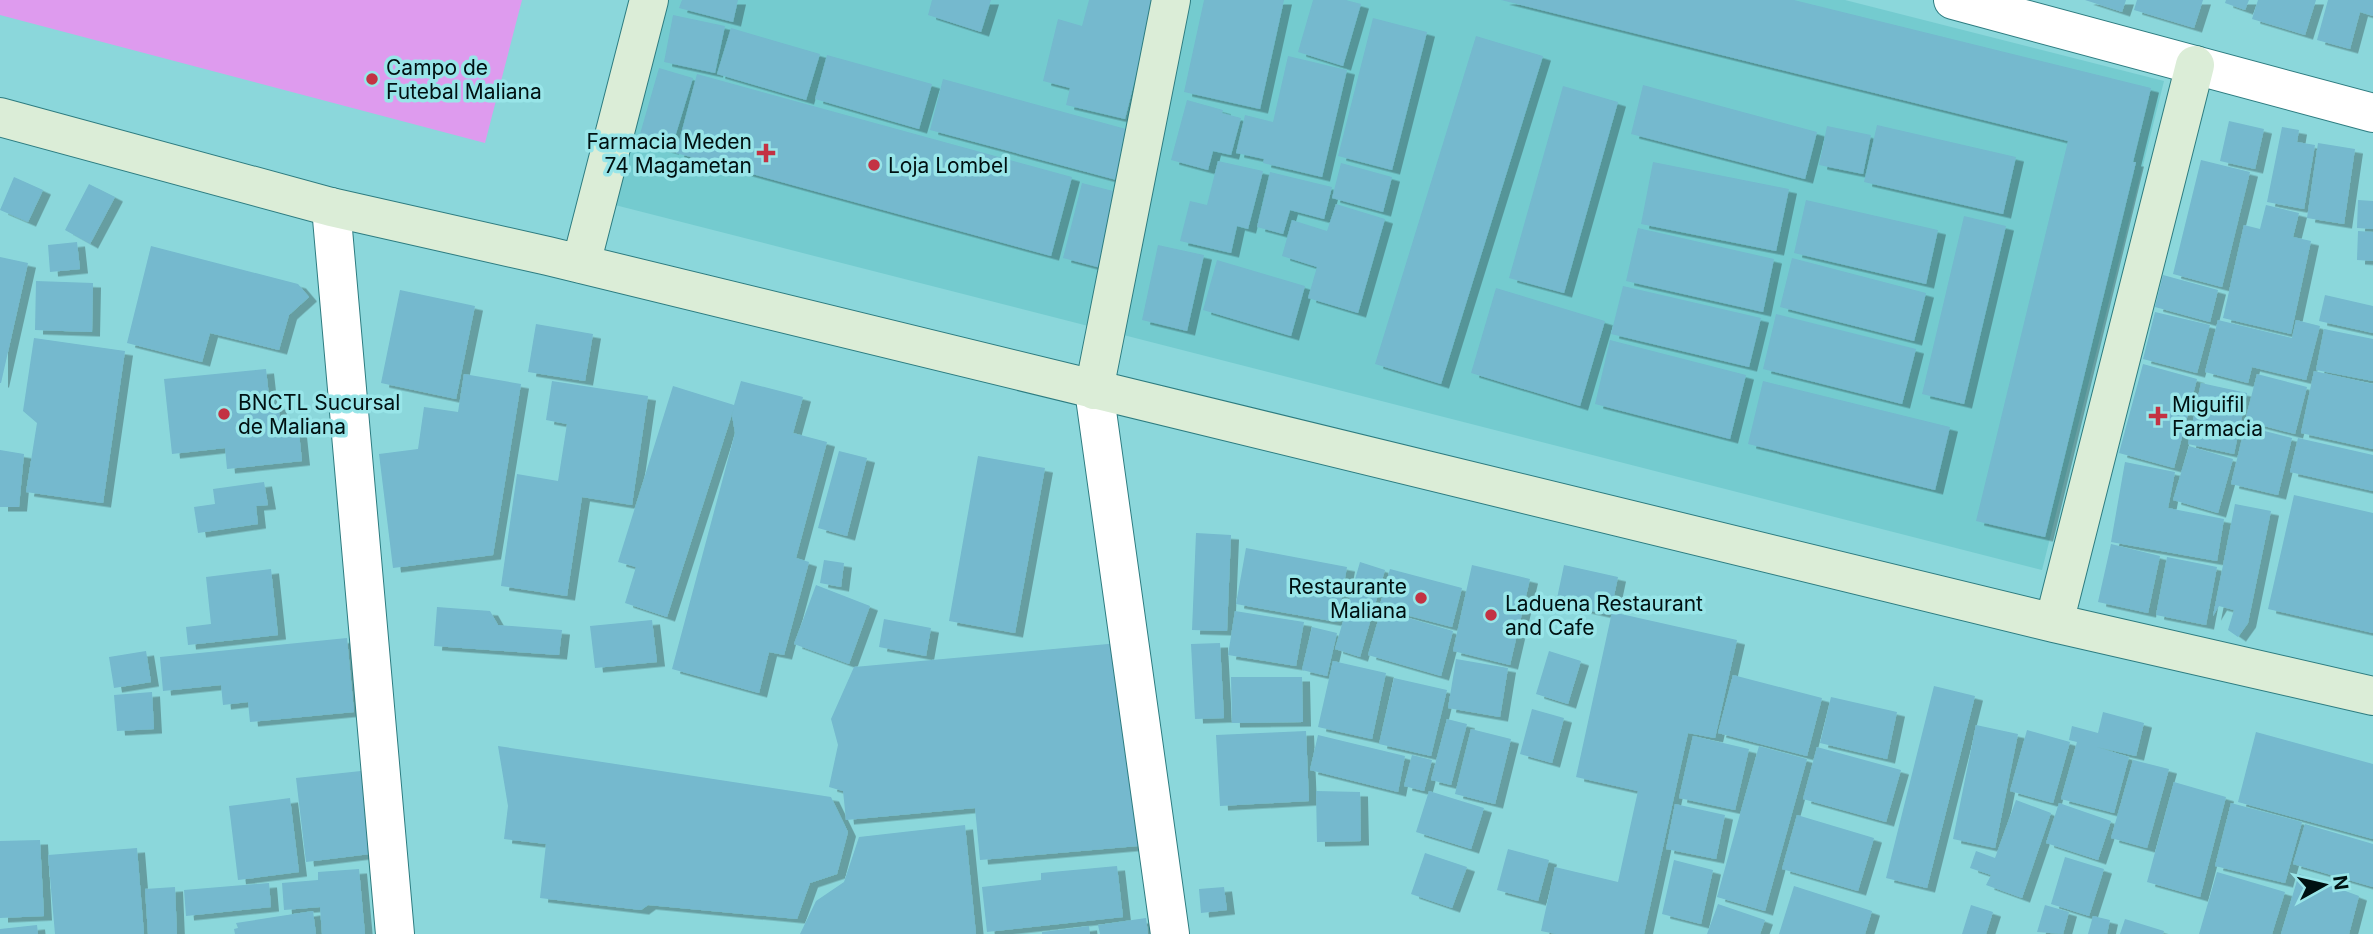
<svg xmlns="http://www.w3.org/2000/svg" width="2373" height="934" font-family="Inter,sans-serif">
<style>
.built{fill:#74cbcf}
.green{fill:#de9bee}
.building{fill:#74b9ce;filter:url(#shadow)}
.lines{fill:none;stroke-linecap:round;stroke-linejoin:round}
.street-casing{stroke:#2d7c80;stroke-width:40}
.secondary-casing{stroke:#2d7c80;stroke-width:40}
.street{stroke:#fff;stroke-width:38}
.secondary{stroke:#dbedd7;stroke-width:38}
.poi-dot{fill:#c33243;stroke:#98e5e8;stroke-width:2.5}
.labels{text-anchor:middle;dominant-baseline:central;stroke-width:7;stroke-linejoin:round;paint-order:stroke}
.poi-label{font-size:21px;fill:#001112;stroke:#98e5e8;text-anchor:start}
</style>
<defs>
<filter id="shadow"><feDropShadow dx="8" dy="4.5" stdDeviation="0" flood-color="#0004"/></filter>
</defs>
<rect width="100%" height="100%" fill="#8bd7db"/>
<path class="built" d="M 667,0 L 1845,0 L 2164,81 L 2042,570 L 615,205 Z"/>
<path class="green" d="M 0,0 L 522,0 L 485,143 L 0,15 Z"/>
<path class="building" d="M 682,0 L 738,0 L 733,22 L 679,8 Z
M 932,0 L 991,0 L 981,32 L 928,15 Z
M 1089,0 L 1155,0 L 1125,119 L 1066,105 L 1070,88 L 1043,81 L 1058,19 L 1082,26 Z
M 1204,0 L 1284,0 L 1260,109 L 1184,92 Z
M 1313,0 L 1346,0 L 1361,4 L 1343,66 L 1298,52 Z
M 1501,0 L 1794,0 L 2151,88 L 2133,162 L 2136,162 L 2045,537 L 1976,521 L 2068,141 Z
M 2085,0 L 2126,0 L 2122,12 Z
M 2137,0 L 2203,0 L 2194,28 L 2134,10 Z
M 2226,0 L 2249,0 L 2245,10 L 2225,3 Z
M 2258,0 L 2316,0 L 2305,35 L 2252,19 Z
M 2328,0 L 2373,0 L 2373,16 L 2360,12 L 2350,49 L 2317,40 Z
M 673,15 L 725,26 L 715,73 L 664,62 Z
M 1373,18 L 1427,32 L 1392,170 L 1338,156 Z
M 731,28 L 820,54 L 806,100 L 717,74 Z
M 1476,36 L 1543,56 L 1441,384 L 1375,364 Z
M 827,55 L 932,84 L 919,129 L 815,99 Z
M 1288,56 L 1347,70 L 1322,177 L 1263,163 L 1264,159 L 1236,153 L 1245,115 L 1273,122 Z
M 659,68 L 693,78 L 671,150 L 638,141 Z
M 697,74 L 1072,177 L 1051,256 L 676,153 Z
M 943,79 L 1137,132 L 1124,182 L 930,130 Z
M 1643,85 L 1817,132 L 1805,179 L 1631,134 Z
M 1563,86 L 1618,102 L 1564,293 L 1509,278 Z
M 1187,100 L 1223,110 L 1222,113 L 1241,118 L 1231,155 L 1213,151 L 1208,170 L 1171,160 Z
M 2229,121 L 2264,129 L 2255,169 L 2220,161 Z
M 1877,125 L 2016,157 L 2003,214 L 1864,182 Z
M 1827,126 L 1871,135 L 1863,174 L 1819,165 Z
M 2282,127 L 2299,130 L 2297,142 L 2315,145 L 2304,209 L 2267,202 Z
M 2318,143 L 2355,149 L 2344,224 L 2307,218 Z
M 2201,160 L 2250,172 L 2222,287 L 2173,274 Z
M 1218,161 L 1263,171 L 1248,229 L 1237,226 L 1231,253 L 1180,241 L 1190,201 L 1207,205 Z
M 1653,162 L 1789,189 L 1776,251 L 1641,224 Z
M 1341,163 L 1392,177 L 1383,212 L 1332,198 Z
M 1270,172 L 1332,187 L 1324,219 L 1290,210 L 1283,234 L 1257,227 Z
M 14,177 L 43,190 L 28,222 L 0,210 Z
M 1082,183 L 1125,194 L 1105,269 L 1063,258 Z
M 89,184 L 115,197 L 90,244 L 65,230 Z
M 1806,200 L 1938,230 L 1926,284 L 1794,253 Z
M 2358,200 L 2373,201 L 2373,229 L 2357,228 Z
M 1336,204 L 1385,219 L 1358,313 L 1308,298 L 1317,267 L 1282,256 L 1292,220 L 1327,231 Z
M 2266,205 L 2299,213 L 2293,237 L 2311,241 L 2291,334 L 2223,318 L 2244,225 L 2260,229 Z
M 1964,216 L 2006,226 L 1964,404 L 1922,394 Z
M 1638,228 L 1774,259 L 1763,312 L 1626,281 Z
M 2358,231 L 2373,232 L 2373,261 L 2357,260 Z
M 77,242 L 80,269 L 50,272 L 48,245 Z
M 1158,245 L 1204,255 L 1187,331 L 1142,320 Z
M 151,246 L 298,284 L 309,297 L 289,315 L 279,350 L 210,333 L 202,362 L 127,343 Z
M 0,257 L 28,263 L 1,383 L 0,383 Z
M 1792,258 L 1926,293 L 1914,341 L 1780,307 Z
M 1217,260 L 1305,286 L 1291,336 L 1203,310 Z
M 2163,275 L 2218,290 L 2210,322 L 2155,307 Z
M 36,281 L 93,283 L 92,332 L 35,330 Z
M 1623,286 L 1761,318 L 1749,367 L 1611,334 Z
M 1496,288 L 1605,321 L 1580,406 L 1471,373 Z
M 400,290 L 475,306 L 456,399 L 381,383 Z
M 2325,295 L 2373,306 L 2373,333 L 2319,321 Z
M 2155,312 L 2210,325 L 2197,373 L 2143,359 Z
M 1776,314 L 1916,349 L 1902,404 L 1763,369 Z
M 2218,320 L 2292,338 L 2296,320 L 2320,326 L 2306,380 L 2252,367 L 2248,383 L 2205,372 Z
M 536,324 L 593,334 L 585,381 L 528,372 Z
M 2324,329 L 2373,339 L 2373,381 L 2316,370 Z
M 34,338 L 125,351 L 103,503 L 26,492 L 37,423 L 23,411 Z
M 1610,340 L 1746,375 L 1730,439 L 1595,404 Z
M 2143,364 L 2197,379 L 2174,468 L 2119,453 Z
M 266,369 L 270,405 L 278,405 L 281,425 L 298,423 L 302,461 L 227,469 L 225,448 L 172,454 L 164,379 Z
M 2314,371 L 2373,384 L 2373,449 L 2301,433 Z
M 464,374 L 521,384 L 493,555 L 393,568 L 379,454 L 418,449 L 424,407 L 458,412 Z
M 2257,374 L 2307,387 L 2295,434 L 2245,421 Z
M 552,381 L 648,396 L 632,505 L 582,497 L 567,596 L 501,586 L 517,474 L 558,481 L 567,424 L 546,420 Z
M 741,381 L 803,397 L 793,433 L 827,442 L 796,558 L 809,562 L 784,655 L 769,652 L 759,693 L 672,669 L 735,433 L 732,415 L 734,408 L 667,617 L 625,603 L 636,567 L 618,562 L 673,386 L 734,405 Z
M 1763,381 L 1950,427 L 1935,490 L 1748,444 Z
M 2201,383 L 2247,393 L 2234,454 L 2188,444 Z
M 2245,426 L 2292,438 L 2278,495 L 2231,484 Z
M 2298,438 L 2373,455 L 2373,491 L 2290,472 Z
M 2189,446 L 2233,459 L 2218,513 L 2173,500 Z
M 0,450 L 24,454 L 19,507 L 0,507 Z
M 839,451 L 867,458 L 847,536 L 818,528 Z
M 978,456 L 1045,468 L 1015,633 L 949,621 Z
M 2125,462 L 2175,472 L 2168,508 L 2224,519 L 2217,561 L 2111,542 Z
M 264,482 L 268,505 L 256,506 L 258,524 L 198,533 L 194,507 L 215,504 L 213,489 Z
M 2294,495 L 2373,513 L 2373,633 L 2268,609 Z
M 2235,504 L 2271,511 L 2248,623 L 2238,637 L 2228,630 L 2234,610 L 2219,606 L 2213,616 Z
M 1196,533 L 1231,535 L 1227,631 L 1192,630 Z
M 2111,544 L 2160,556 L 2148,613 L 2098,602 Z
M 1246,548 L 1347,567 L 1337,622 L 1236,604 Z
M 2167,557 L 2217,567 L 2206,625 L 2156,615 Z
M 824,560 L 844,563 L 841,587 L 820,583 Z
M 1360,562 L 1385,570 L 1360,657 L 1335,649 Z
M 1472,565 L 1530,579 L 1510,665 L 1453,651 Z
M 1564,565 L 1618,577 L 1610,615 L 1556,603 Z
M 271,569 L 278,635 L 188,645 L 186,627 L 211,624 L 206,577 Z
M 1390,569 L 1462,588 L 1452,627 L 1379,608 Z
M 816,585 L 870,606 L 849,664 L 794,644 Z
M 437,607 L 490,611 L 498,625 L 562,630 L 559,655 L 434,646 Z
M 1381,610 L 1453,631 L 1441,676 L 1368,655 Z
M 1235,611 L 1304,622 L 1296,666 L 1228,655 Z
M 1612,612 L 1737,640 L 1715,738 L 1688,733 L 1644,934 L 1556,934 L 1541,931 L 1555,867 L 1618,882 L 1638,791 L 1576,777 Z
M 884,619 L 931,628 L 926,656 L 879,647 Z
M 652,620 L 657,662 L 595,668 L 590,626 Z
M 1312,627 L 1337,633 L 1327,676 L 1302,670 Z
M 347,638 L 354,712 L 250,722 L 248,702 L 223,705 L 221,685 L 163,691 L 160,657 Z
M 1119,643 L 1138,846 L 980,860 L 975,808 L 846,820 L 843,791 L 829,787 L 838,745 L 831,719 L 854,667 Z
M 1220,643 L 1224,718 L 1195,719 L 1191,644 Z
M 146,651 L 151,682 L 114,688 L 109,657 Z
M 1549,651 L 1581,661 L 1568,704 L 1536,694 Z
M 1456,659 L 1508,668 L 1500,717 L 1448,708 Z
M 1333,661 L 1386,673 L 1372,739 L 1318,727 Z
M 1733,675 L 1822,698 L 1807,756 L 1718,733 Z
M 1231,677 L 1302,677 L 1303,722 L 1232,723 Z
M 1394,678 L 1447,690 L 1431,756 L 1379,744 Z
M 1934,686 L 1975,696 L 1927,888 L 1886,878 Z
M 152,692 L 154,729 L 117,731 L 114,695 Z
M 1831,697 L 1897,712 L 1887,759 L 1820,743 Z
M 1532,709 L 1564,718 L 1552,763 L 1520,754 Z
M 2103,712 L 2144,723 L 2136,756 L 2097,747 L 2129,757 L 2114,813 L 2061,799 L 2077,742 L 2069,740 L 2072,726 L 2098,733 Z
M 1447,719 L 1467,724 L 1451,785 L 1431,780 Z
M 1976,725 L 2018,734 L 1995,848 L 1953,839 Z
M 1471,729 L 1511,739 L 1495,804 L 1455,794 Z
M 2027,730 L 2070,742 L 2053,803 L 2010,791 Z
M 1306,731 L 1309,801 L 1220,806 L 1216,735 Z
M 2256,732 L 2373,764 L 2373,839 L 2238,802 Z
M 1318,735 L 1405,756 L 1398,792 L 1310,770 Z
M 1693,736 L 1749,749 L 1735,810 L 1679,798 Z
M 498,746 L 831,797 L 848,832 L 837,874 L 810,883 L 797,919 L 648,905 L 641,910 L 540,898 L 546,844 L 504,839 L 508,806 Z
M 1759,746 L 1807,759 L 1765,911 L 1717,897 Z
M 1817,747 L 1901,770 L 1886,822 L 1803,799 Z
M 1412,755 L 1432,760 L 1424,791 L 1404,786 Z
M 2133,760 L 2169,769 L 2147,848 L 2111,838 Z
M 361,771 L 370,854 L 306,862 L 296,778 Z
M 2174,782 L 2226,797 L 2200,897 L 2147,882 Z
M 1316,791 L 1360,792 L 1361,841 L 1317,842 Z
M 1429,791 L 1484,808 L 1471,849 L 1416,832 Z
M 290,798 L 299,872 L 238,880 L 229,806 Z
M 2016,800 L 2051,813 L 2022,898 L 1986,885 L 1991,875 L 1970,868 L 1976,851 L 1995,858 Z
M 2059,803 L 2111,821 L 2098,860 L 2046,843 Z
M 2231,803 L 2302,822 L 2285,883 L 2215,866 Z
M 1675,804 L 1725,815 L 1716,859 L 1666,849 Z
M 1797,815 L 1874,838 L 1858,891 L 1782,869 Z
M 2305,824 L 2373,844 L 2373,887 L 2293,864 Z
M 965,825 L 976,934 L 800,934 L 816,901 L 844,882 L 859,837 Z
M 40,840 L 44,916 L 0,918 L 0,841 Z
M 137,848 L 144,934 L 55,934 L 48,855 Z
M 1508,849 L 1549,860 L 1538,901 L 1497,890 Z
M 1425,853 L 1467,867 L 1452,908 L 1411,894 Z
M 2065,857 L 2104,869 L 2089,916 L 2051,904 Z
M 1674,860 L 1713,870 L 1701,924 L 1662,914 Z
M 1117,866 L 1123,917 L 987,932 L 982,887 L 1041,880 L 1041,873 Z
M 359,869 L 365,934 L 322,934 L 320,907 L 284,910 L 282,883 L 318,880 L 318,872 Z
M 2217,872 L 2285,892 L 2272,934 L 2199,934 Z
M 2299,874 L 2359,896 L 2349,934 L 2281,934 Z
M 269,883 L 271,907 L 186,916 L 184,890 Z
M 1794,886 L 1872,911 L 1865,934 L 1779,934 Z
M 175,887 L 177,934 L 148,934 L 145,889 Z
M 1224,887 L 1227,910 L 1201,913 L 1199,889 Z
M 1718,904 L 1765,920 L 1760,934 L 1707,934 Z
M 1971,905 L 1993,912 L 1986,934 L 1962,934 Z
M 2045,905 L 2069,912 L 2063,934 L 2037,932 Z
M 313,911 L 316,934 L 235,934 L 234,929 L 238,928 L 236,923 Z
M 2093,916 L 2110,920 L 2107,934 L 2088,934 Z
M 1146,918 L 1148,934 L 1100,934 L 1098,925 Z
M 2125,919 L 2164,931 L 2163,934 L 2120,934 Z
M 37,925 L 38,934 L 0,934 L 0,929 Z
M 1089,926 L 1090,934 L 1042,934 L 1042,932 Z"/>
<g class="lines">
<g class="street-casing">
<path id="street" d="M 1953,0 L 2373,113
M 331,207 L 395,934
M 1094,390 L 1170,934"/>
</g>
<g class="secondary-casing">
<path id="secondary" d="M 0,117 L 331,207 L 548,256 L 2054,623 L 2373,696
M 581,264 L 649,0
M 1094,390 L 1171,0
M 2054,623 L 2195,65"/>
</g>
<use href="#street" class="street"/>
<use href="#secondary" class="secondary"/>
</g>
<g class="poi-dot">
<circle cx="372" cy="79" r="7"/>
<path d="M762.5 142.5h7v7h7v7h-7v7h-7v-7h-7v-7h7z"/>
<circle cx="874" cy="165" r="7"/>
<circle cx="224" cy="414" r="7"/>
<path d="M2154.5 405.5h7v7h7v7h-7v7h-7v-7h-7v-7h7z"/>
<circle cx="1421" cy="598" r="7"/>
<circle cx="1491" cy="615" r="7"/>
</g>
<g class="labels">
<g class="poi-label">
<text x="386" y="67">Campo de<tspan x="386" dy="24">Futebal Maliana</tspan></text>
<text x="752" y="141" text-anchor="end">Farmacia Meden<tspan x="752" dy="24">74 Magametan</tspan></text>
<text x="888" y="165">Loja Lombel</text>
<text x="238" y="402">BNCTL Sucursal<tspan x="238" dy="24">de Maliana</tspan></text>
<text x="2172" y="404">Miguifil<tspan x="2172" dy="24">Farmacia</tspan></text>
<text x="1407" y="586" text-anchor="end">Restaurante<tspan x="1407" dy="24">Maliana</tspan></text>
<text x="1505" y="603">Laduena Restaurant<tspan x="1505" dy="24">and Cafe</tspan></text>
</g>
</g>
<g transform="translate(2324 885) rotate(82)" stroke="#98e5e8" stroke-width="5" paint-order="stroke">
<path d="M0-5L12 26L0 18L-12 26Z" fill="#001112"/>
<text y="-10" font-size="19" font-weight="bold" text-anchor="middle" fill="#001112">N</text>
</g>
</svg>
